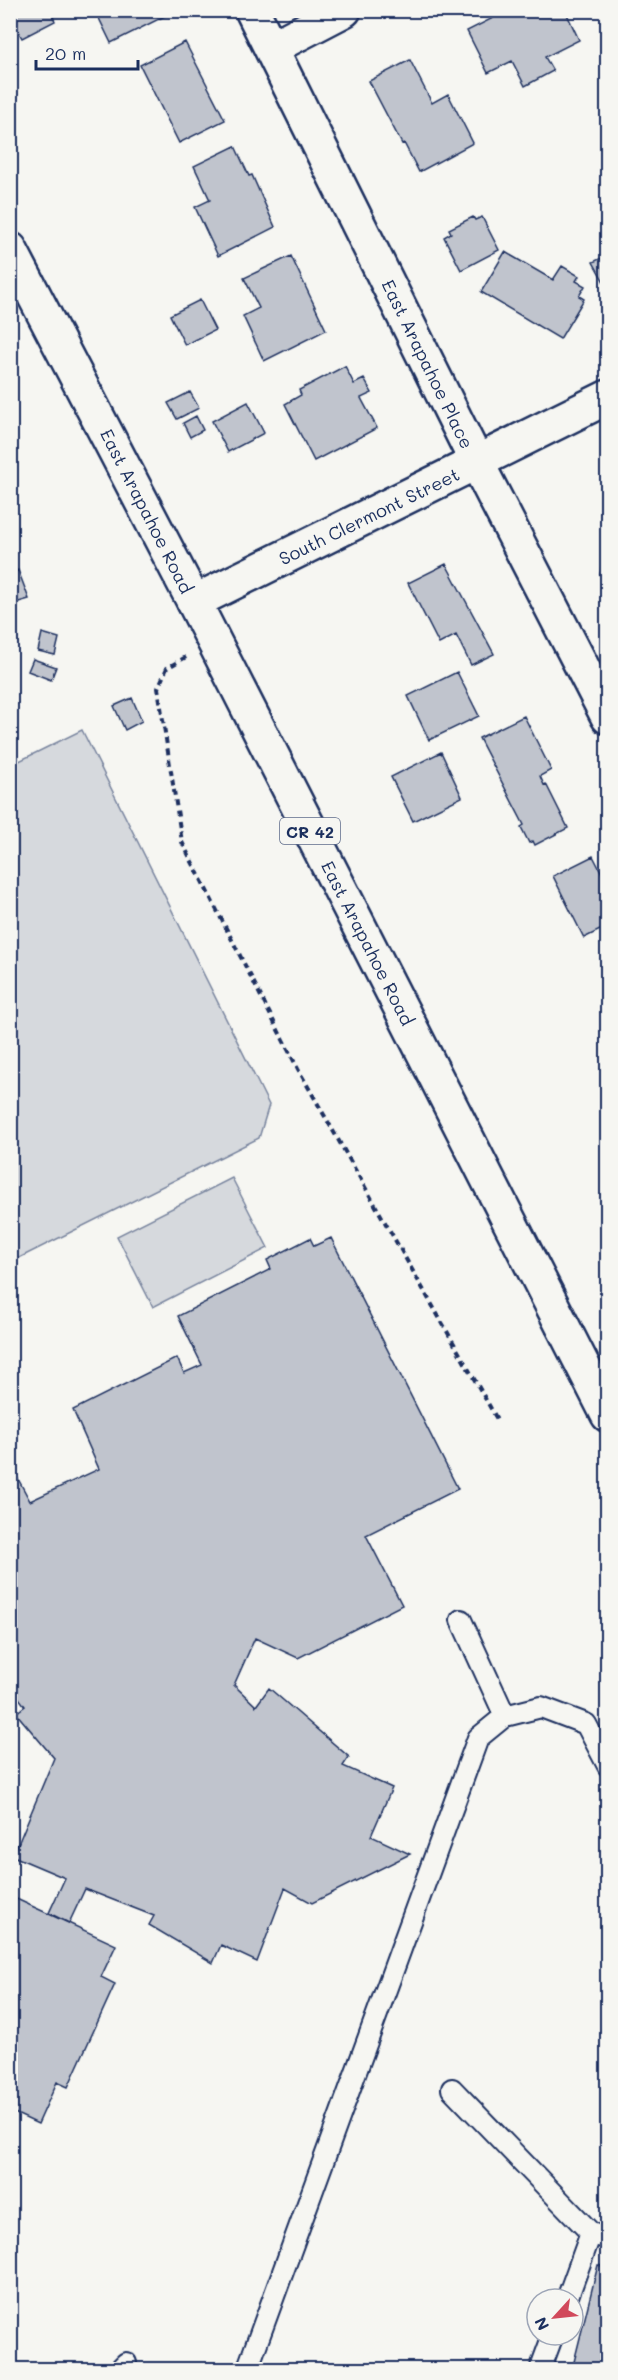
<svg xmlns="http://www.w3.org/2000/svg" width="618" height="2380" font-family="Mali,sans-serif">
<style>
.green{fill:#d6d9dd;stroke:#78849e;stroke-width:1.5}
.building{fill:#c0c4cd;stroke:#1b2f5e;stroke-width:1.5}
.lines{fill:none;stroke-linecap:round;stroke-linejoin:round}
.lane-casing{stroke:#1b2f5e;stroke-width:24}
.street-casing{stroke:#1b2f5e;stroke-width:38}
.primary-casing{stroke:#1b2f5e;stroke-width:38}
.path{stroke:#1b2f5e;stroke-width:4;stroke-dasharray:6 4.5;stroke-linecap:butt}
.lane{stroke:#f6f6f2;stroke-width:20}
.street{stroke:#f6f6f2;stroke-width:33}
.primary{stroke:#f6f6f2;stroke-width:33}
.labels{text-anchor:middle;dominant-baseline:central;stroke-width:6;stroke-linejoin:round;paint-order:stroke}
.shield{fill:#f6f6f2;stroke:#5d6b8a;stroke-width:1.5}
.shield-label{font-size:16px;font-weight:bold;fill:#1b2f5e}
.street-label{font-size:18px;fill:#1b2f5e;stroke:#f6f6f2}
</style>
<rect width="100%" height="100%" fill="#f6f6f2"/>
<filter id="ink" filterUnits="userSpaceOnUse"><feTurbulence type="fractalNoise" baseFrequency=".0167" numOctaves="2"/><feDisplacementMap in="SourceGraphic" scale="12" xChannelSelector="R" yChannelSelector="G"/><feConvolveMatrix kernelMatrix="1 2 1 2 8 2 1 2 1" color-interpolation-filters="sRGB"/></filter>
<g filter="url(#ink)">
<path class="green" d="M 82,730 L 269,1105 L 259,1138 L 11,1262 L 11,765 Z
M 232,1178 L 268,1248 L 153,1307 L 117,1236 Z"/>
<path class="building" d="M 10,10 L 50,10 L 55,21 L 22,38 L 10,17 Z
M 95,10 L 167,10 L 169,14 L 111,43 Z
M 496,10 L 565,10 L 579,40 L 545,57 L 553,71 L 525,86 L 512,61 L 488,73 L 467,31 L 499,15 Z
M 185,42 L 225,120 L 179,143 L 140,65 Z
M 410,60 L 432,103 L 448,94 L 473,143 L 419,172 L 404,143 L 402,144 L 369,81 Z
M 235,146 L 249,176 L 252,175 L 275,227 L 218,256 L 195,207 L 210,200 L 194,166 Z
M 473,217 L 475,220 L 482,217 L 499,250 L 461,270 L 444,237 L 451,233 L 449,229 Z
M 505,252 L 553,280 L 562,266 L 579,276 L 576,281 L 585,286 L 579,296 L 584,299 L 560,339 L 481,292 Z
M 608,255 L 608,289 L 593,262 Z
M 291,256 L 326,330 L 264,361 L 243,316 L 259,308 L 244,278 Z
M 200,300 L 215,330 L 185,345 L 170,315 Z
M 345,366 L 354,384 L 364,379 L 372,393 L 361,398 L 377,428 L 314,461 L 285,404 L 301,395 L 299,390 Z
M 190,392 L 199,408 L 177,419 L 168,403 Z
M 248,402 L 264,433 L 228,452 L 212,421 Z
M 196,416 L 203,430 L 190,437 L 183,423 Z
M 608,532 L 608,576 L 600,575 Z
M 446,564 L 494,654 L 471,665 L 456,635 L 439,644 L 408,583 Z
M 18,570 L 29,599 L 15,603 L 16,607 L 10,609 L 10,573 Z
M 42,633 L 59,638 L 55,655 L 38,651 Z
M 33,659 L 56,667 L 51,680 L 28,671 Z
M 457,672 L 479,716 L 429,740 L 408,696 Z
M 132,698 L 142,721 L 125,730 L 114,706 Z
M 524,716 L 551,770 L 540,776 L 544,785 L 546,784 L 568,828 L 535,845 L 533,841 L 529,843 L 521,827 L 524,825 L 479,738 Z
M 441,752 L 462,797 L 413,821 L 391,777 Z
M 593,856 L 608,885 L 608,939 L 602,929 L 584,938 L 553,876 Z
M 310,1238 L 314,1246 L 331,1238 L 458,1489 L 366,1535 L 402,1605 L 298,1658 L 255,1638 L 234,1685 L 256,1706 L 269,1688 L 349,1757 L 343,1766 L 392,1788 L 371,1836 L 410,1854 L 312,1903 L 285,1888 L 257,1962 L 221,1945 L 213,1963 L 149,1925 L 154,1916 L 85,1889 L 69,1923 L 49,1913 L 65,1878 L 13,1856 L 54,1758 L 16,1713 L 25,1706 L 10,1686 L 10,1464 L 30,1501 L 99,1469 L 73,1410 L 177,1358 L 184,1373 L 202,1365 L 178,1316 L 271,1269 L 267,1260 Z
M 10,1896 L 116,1945 L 101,1977 L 115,1984 L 68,2087 L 57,2082 L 38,2124 L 10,2111 Z
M 598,2265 L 608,2268 L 608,2370 L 572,2370 Z"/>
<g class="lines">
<g class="lane-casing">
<path id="lane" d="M 461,1620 L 505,1716
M 452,2089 L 591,2233 L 608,2239
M 567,2299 L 591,2233
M 119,2370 L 126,2363
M 247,2370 L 478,1738 L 505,1716 L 541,1707 L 586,1724 L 608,1766
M 540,2370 L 553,2335"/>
</g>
<g class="street-casing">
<path id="street" d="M 252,10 L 477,463 L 608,717
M 271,48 L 344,10
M 194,602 L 608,397"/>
</g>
<g class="primary-casing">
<path id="primary" d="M 10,249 L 194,602 L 608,1415"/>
</g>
<path class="path" d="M 186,657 L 167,668 L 158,688 L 182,842 L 298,1069 L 498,1421"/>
<use href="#lane" class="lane"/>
<use href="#street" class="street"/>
<use href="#primary" class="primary"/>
</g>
</g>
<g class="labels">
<rect class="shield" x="280" y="818" width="60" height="26" rx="4.5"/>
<g class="shield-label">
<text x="310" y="831">CR 42</text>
</g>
<g class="street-label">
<text transform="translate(428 364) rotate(64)">East Arapahoe Place</text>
<text transform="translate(147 511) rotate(63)">East Arapahoe Road</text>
<text transform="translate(369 516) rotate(-26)">South Clermont Street</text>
<text transform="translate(368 943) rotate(63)">East Arapahoe Road</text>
</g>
</g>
<rect width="618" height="2380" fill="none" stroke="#f6f6f2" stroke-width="36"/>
<rect x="18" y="18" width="582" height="2344" fill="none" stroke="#1b2f5e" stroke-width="2" filter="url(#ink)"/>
<g transform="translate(555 2317) rotate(243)"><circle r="28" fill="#f6f6f2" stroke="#9ea6b7" stroke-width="1.5"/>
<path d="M0-4.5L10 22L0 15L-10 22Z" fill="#d1495b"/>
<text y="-9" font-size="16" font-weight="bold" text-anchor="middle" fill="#1b2f5e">N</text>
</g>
<path d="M36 60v9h102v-9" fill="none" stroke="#1b2f5e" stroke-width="3"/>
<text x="45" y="60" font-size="18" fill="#1b2f5e" stroke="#f6f6f2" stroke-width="4.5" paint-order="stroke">20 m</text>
</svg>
